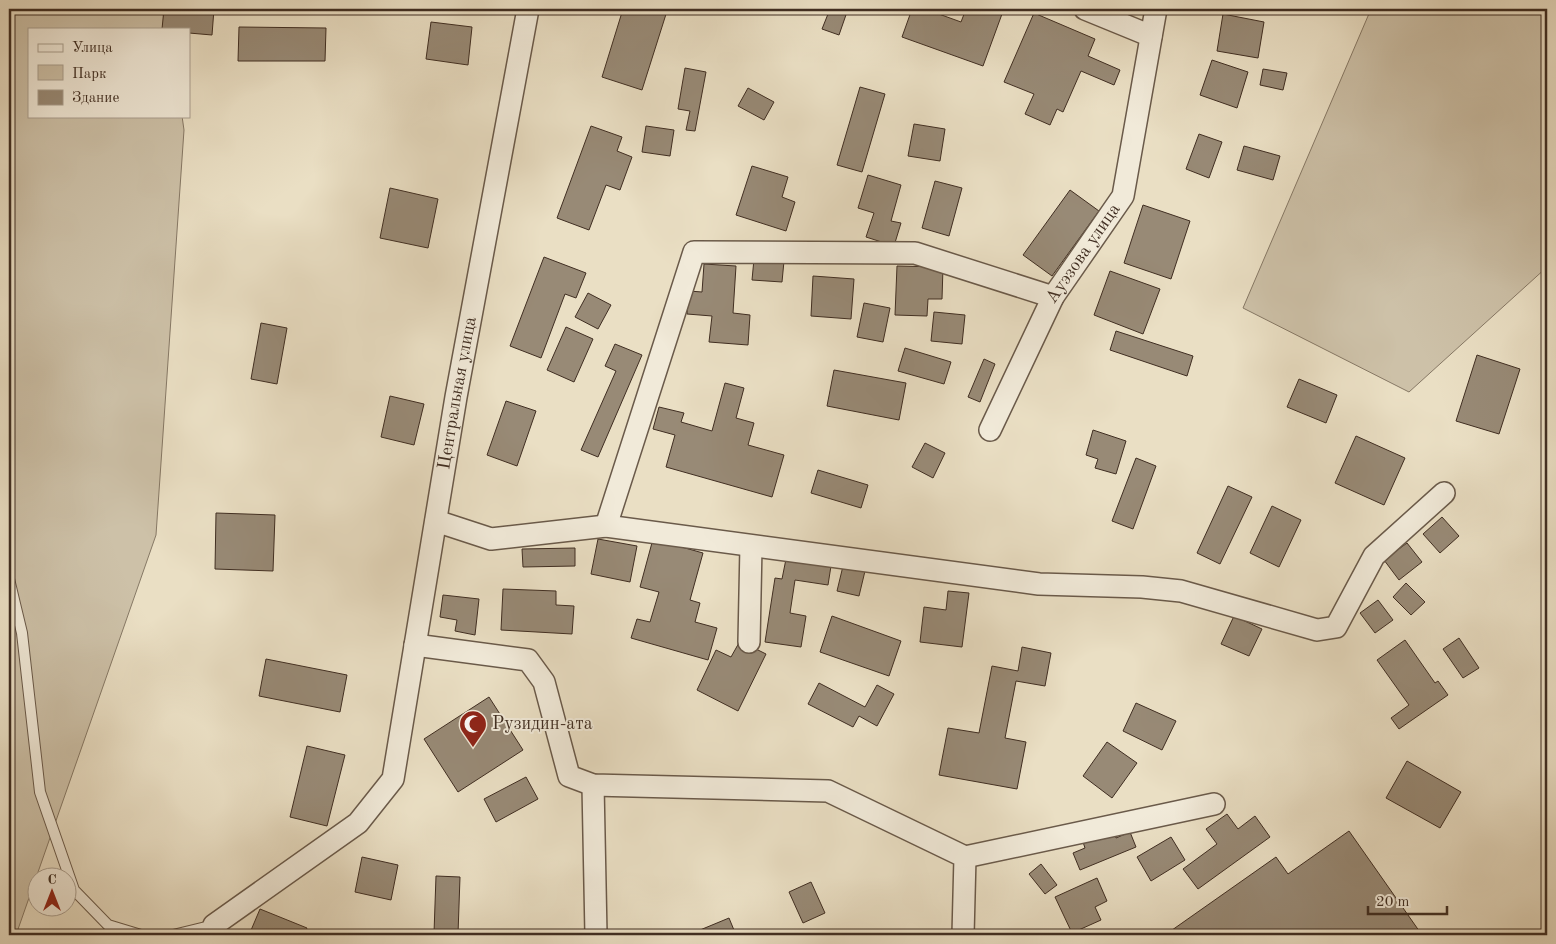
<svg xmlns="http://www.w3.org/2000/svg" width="1556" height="944" font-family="'Old Standard TT',serif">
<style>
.green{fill:#cdc1a8;stroke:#867865}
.building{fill:#988a76;stroke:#402e22}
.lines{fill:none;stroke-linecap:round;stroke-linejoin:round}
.service-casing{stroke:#6a5a4a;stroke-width:12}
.minor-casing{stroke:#6a5a4a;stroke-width:24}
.service{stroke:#f1ead9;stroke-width:10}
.minor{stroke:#f1ead9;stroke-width:21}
.labels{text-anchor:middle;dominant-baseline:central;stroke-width:4;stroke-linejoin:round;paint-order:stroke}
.street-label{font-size:18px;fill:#402e22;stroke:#f1ead9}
.poi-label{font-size:18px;fill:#402e22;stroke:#f1ead9;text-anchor:start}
</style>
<rect width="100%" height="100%" fill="#eadfc4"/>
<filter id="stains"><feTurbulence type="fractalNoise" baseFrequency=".004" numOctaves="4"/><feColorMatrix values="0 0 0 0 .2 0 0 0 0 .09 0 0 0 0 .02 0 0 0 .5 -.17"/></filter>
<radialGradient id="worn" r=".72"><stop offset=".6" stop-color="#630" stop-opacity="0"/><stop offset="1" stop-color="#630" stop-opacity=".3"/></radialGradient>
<path class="green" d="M 9,9 L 162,9 L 166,29 L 29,29 L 29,116 L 182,116 L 184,130 L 156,535 L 16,935 L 9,935 Z
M 1371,9 L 1547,9 L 1547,267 L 1409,392 L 1243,308 Z"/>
<path class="building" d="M 164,9 L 214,9 L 212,35 L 189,33 L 189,29 L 162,29 Z
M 623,9 L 674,9 L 673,13 L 667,11 L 642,90 L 602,77 Z
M 830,9 L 848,9 L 839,35 L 822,29 Z
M 912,9 L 925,9 L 961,22 L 966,9 L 988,9 L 1002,14 L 983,66 L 902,37 Z
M 1034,13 L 1095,39 L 1088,56 L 1120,70 L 1114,85 L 1081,71 L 1063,112 L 1057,109 L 1050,125 L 1025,114 L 1034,94 L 1004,82 Z
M 1223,14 L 1264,22 L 1258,58 L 1217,51 Z
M 431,22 L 472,27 L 468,65 L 426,59 Z
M 239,27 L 326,28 L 325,61 L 238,61 Z
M 1212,60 L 1248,72 L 1237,108 L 1200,95 Z
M 685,68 L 706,72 L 695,131 L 686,130 L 690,111 L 678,109 Z
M 1263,69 L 1287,73 L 1283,90 L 1260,85 Z
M 860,87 L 885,94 L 862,172 L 837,165 Z
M 748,88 L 774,102 L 764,120 L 738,106 Z
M 914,124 L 945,129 L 940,161 L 908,156 Z
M 591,126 L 622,137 L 617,151 L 632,157 L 620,190 L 606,185 L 589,230 L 557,218 Z
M 646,126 L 674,130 L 670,156 L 642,152 Z
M 1199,134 L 1222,142 L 1209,178 L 1186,169 Z
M 1244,146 L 1280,156 L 1273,180 L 1237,170 Z
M 752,166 L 788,177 L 782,197 L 795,202 L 786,231 L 736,215 Z
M 868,175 L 901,185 L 891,221 L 901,223 L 894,246 L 866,237 L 874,213 L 858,208 Z
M 935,181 L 962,188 L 949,236 L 922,228 Z
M 390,188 L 438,199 L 428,248 L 380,238 Z
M 1070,190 L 1099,211 L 1052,276 L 1023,255 Z
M 1143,205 L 1190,221 L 1171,279 L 1124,263 Z
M 544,257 L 586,273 L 576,298 L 565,294 L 541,358 L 510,346 Z
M 754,259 L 784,261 L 782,282 L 752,280 Z
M 704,264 L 736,266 L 733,313 L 750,315 L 748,345 L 709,342 L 712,316 L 687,314 L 689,291 L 702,292 Z
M 897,266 L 943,267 L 942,299 L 928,299 L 927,316 L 895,315 Z
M 1110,271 L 1160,289 L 1143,334 L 1094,315 Z
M 813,276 L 854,279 L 851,319 L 811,316 Z
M 588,293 L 611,305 L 598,329 L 575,317 Z
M 864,303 L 890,308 L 883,342 L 857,337 Z
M 934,312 L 965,315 L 962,344 L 931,341 Z
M 261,323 L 287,328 L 277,384 L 251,379 Z
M 566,327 L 593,339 L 574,382 L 547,370 Z
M 1116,331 L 1193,356 L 1187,376 L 1110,350 Z
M 615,344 L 642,355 L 598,457 L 581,450 L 616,371 L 605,366 Z
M 905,348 L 951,362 L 944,384 L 898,371 Z
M 1477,355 L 1520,369 L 1499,434 L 1456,421 Z
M 984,359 L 995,364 L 980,402 L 968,397 Z
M 834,370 L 906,383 L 899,420 L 827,406 Z
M 1299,379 L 1337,395 L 1326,423 L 1287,407 Z
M 725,383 L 744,388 L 736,418 L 754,423 L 748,445 L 784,455 L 772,497 L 666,467 L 675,435 L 653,429 L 659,407 L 684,413 L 681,422 L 712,431 Z
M 390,396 L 424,404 L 414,445 L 381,437 Z
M 506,401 L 536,411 L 517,466 L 487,455 Z
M 1093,430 L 1126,441 L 1116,474 L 1095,468 L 1098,459 L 1086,455 Z
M 1356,436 L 1405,458 L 1384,505 L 1335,483 Z
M 925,443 L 945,453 L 933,478 L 912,467 Z
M 1136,458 L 1156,466 L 1133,529 L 1112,521 Z
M 818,470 L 868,485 L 861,508 L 811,493 Z
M 1228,486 L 1252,497 L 1220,564 L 1197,553 Z
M 1272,506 L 1301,520 L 1279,567 L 1250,553 Z
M 216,513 L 275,515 L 273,571 L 215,569 Z
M 1442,517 L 1459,536 L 1440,553 L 1423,534 Z
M 598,539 L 637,546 L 630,582 L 591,574 Z
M 653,539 L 703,553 L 690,600 L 700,603 L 695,622 L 717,628 L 708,660 L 631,638 L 637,619 L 650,622 L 659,592 L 640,587 Z
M 1407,543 L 1422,562 L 1399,580 L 1384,560 Z
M 575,548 L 575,566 L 523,567 L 522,549 Z
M 786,559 L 831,566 L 828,585 L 795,580 L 790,613 L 806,616 L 801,647 L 765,642 L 775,578 L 782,579 Z
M 843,566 L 865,571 L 859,596 L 837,591 Z
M 1406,583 L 1425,602 L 1411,615 L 1393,597 Z
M 503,589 L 556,591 L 556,605 L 574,606 L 572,634 L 501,630 Z
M 948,591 L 969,593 L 962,647 L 920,642 L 924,607 L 946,610 Z
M 443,595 L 479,599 L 475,635 L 455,631 L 457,620 L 440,617 Z
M 1378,600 L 1393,620 L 1375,633 L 1360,613 Z
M 832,616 L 901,641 L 889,676 L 820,652 Z
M 1234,616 L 1262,629 L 1249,656 L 1221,644 Z
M 1459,638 L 1479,668 L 1463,678 L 1443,649 Z
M 1405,640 L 1435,683 L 1438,681 L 1448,695 L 1399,729 L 1391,718 L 1409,705 L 1377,660 Z
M 740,641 L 766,654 L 738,711 L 697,690 L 716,650 L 731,657 Z
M 1022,647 L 1051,653 L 1045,686 L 1016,681 L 1005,738 L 1026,742 L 1017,789 L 939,775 L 948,728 L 979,733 L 992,666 L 1018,671 Z
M 266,659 L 347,675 L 340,712 L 259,696 Z
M 819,683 L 865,707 L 877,685 L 894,694 L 877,726 L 859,716 L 853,727 L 808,704 Z
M 489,697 L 523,750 L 458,792 L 424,739 Z
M 1136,703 L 1176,721 L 1162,750 L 1123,731 Z
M 1107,742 L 1137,763 L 1112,798 L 1083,776 Z
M 307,746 L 345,755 L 327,826 L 290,817 Z
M 1407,761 L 1461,792 L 1440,828 L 1386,798 Z
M 526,777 L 538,799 L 496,822 L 484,799 Z
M 1227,814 L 1238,829 L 1255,816 L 1270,837 L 1198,889 L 1183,869 L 1217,844 L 1206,829 Z
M 1113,829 L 1116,838 L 1130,832 L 1136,847 L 1080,870 L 1073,853 L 1085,848 L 1083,842 Z
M 1349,831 L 1422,935 L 1165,935 L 1276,857 L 1288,874 Z
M 1171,837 L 1185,860 L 1151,881 L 1137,857 Z
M 362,857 L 398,865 L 391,900 L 355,892 Z
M 1041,864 L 1057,885 L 1045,894 L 1029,874 Z
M 436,876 L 460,877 L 458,934 L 434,933 Z
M 1097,878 L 1107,901 L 1095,907 L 1101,920 L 1072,933 L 1055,897 Z
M 811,882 L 825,913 L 803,923 L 789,892 Z
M 260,909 L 307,928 L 304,935 L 249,935 Z
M 729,918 L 736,935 L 688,935 Z"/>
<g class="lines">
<g class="service-casing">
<path id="service" d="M 9,579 L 22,633 L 40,792 L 74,890 L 108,925 L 141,935
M 173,935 L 214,925"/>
</g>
<g class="minor-casing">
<g id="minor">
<path d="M 1085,9 L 1151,36"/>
<path id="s1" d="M 990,430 L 1053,297 L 1123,196 L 1156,9"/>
<path d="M 436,521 L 491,539 L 606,526 L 1039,584 L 1142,587 L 1181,591 L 1317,630 L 1336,627 L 1374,556 L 1444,493"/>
<path d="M 606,526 L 694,252 L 915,253 L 1053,297"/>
<path d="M 749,642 L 751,546"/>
<path d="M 415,645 L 528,660 L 544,682 L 569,776 L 593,785 L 828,791 L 965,857 L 963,935"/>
<path d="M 593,785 L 596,935"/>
<path d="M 965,857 L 1214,804"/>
<path id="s2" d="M 213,935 L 214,925 L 358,823 L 393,779 L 456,397 L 528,9"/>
</g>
</g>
<use href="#service" class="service"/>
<use href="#minor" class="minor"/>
</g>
<defs>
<g id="mosque-pin" transform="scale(1.4375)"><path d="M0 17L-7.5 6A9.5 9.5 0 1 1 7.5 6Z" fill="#8f2418" stroke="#f1ead9"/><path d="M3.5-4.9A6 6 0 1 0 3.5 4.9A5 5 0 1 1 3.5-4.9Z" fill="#fff"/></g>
</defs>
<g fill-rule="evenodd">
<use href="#mosque-pin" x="473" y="724"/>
</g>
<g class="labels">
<g class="street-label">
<text stroke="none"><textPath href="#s1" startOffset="200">Ауэзова улица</textPath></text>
<text stroke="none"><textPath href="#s2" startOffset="634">Центральная улица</textPath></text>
</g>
<g class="poi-label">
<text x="492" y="724">Рузидин-ата</text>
</g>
</g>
<rect width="1556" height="944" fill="none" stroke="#eadfc4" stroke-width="30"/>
<rect x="10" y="10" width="1536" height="924" fill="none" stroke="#402e22" stroke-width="2.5"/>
<rect x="15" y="15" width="1526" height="914" fill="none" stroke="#402e22"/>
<rect x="28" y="28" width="162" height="90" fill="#f1ead9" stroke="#aa9f90"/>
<rect x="38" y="44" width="25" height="8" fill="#f1ead9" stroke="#aa9f90"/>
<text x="72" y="52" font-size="15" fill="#402e22">Улица</text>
<rect x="38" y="65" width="25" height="15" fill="#cdc1a8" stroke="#aa9f90"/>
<text x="72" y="78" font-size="15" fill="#402e22">Парк</text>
<rect x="38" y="90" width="25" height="15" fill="#988a76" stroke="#aa9f90"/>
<text x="72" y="102" font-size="15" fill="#402e22">Здание</text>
<g transform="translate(52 892)"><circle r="24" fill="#f1ead9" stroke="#aa9f90"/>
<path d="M0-4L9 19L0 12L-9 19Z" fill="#8f2418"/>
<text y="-8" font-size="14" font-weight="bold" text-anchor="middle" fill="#402e22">С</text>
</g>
<path d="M1368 906v8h79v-8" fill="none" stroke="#402e22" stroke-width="2.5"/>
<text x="1376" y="906" font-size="15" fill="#402e22" stroke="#f1ead9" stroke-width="4" paint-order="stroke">20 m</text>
<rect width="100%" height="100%" filter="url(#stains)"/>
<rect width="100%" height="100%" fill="url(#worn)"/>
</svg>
